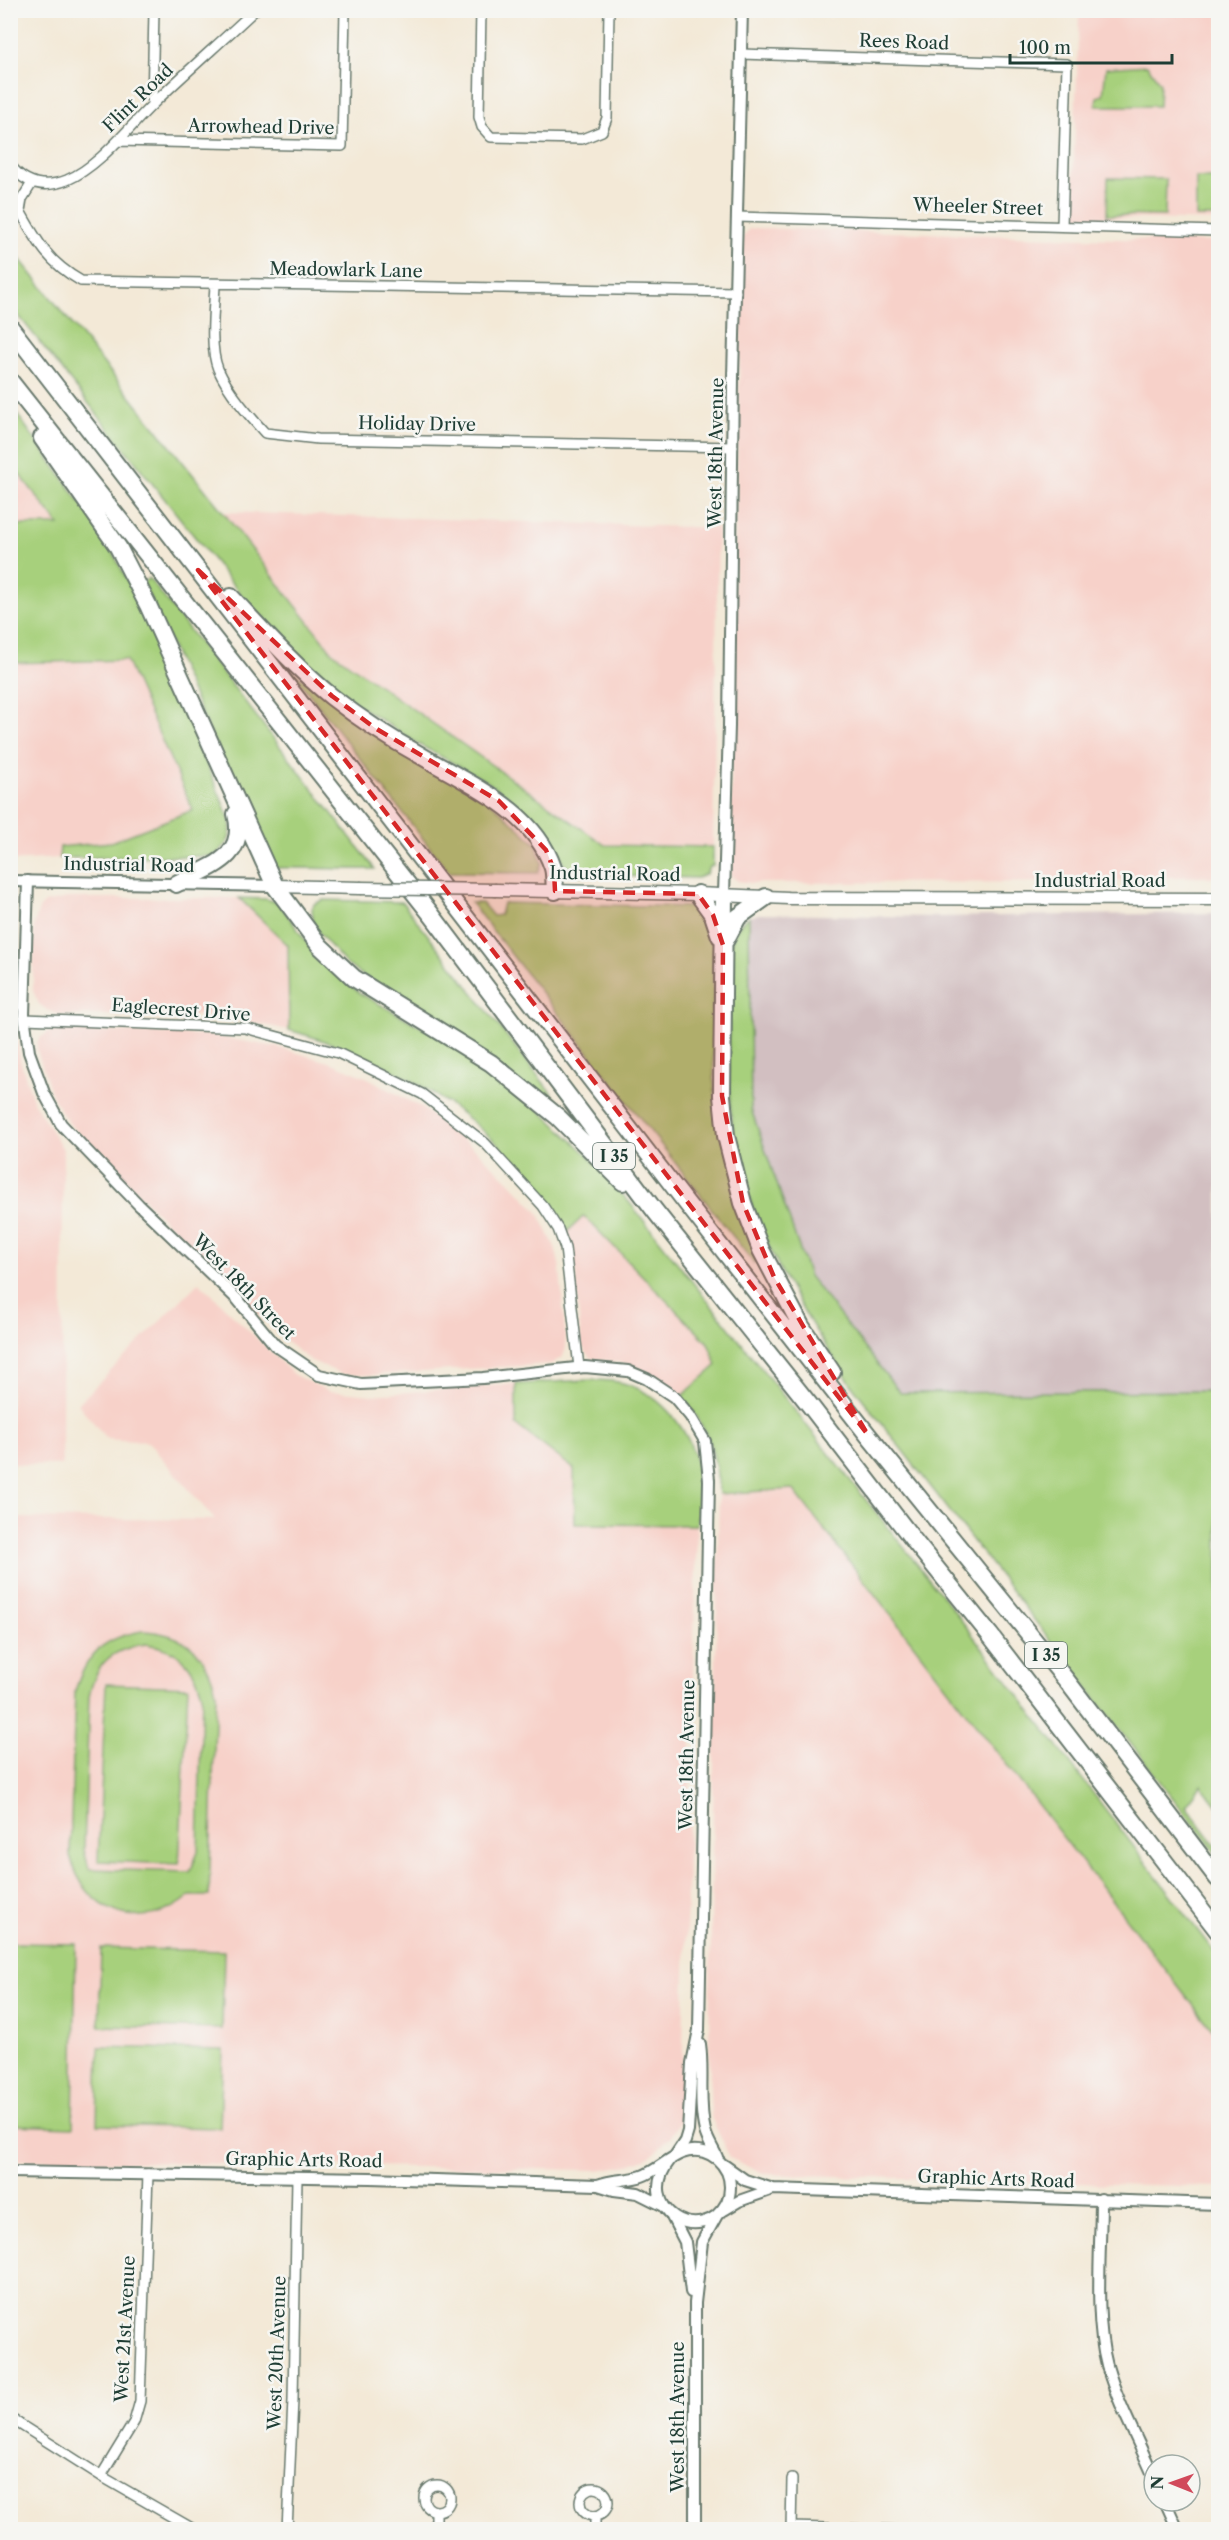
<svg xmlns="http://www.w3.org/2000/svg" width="1229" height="2540" font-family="'Libre Caslon Text',serif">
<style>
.built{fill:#f7d1c9}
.industrial{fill:#d2bfc1}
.green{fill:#a7d07c;stroke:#638658;stroke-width:1.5;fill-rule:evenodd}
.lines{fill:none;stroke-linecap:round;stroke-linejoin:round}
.minor-casing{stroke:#69796d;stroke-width:12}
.tertiary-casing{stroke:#69796d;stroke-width:14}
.secondary-casing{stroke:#69796d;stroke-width:15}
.motorway-casing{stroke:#69796d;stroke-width:20}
.minor{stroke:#fff;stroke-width:9}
.tertiary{stroke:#fff;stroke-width:10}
.secondary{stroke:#fff;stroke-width:12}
.motorway{stroke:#fff;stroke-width:16}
.secondary-bridge-casing{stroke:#69796d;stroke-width:15;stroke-linecap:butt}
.secondary-bridge{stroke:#fff;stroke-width:12}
.marked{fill:#d62828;fill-opacity:0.2;stroke:#d62828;stroke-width:4.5;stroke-dasharray:12 8;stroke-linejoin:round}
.labels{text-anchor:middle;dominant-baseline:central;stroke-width:5;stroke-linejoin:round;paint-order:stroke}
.shield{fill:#f6f6f2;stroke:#60746d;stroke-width:1.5}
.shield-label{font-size:16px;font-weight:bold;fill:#1f3d34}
.street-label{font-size:18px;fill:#1f3d34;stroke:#f6f6f2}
</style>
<rect width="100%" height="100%" fill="#f6f6f2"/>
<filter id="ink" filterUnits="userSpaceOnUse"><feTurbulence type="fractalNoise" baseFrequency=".0167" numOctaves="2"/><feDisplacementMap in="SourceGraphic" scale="12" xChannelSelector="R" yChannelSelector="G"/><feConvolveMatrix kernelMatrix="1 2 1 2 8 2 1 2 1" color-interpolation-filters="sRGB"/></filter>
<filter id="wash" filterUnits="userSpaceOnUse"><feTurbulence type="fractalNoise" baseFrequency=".008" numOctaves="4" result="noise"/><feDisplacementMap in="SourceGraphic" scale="24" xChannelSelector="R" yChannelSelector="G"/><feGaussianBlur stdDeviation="1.35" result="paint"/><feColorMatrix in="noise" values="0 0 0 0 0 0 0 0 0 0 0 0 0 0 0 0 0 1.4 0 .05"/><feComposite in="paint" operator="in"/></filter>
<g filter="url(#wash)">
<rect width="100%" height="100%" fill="#f3e9d7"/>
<path class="built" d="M 1079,11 L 1218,11 L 1218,221 L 1072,217 Z
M 755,228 L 1218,242 L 1218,877 L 1157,877 L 1111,882 L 752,883 L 738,881 L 731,876 L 730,872 L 735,553 L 743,237 L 749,229 Z
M 11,463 L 59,525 L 11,525 Z
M 223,512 L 718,528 L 713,847 L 605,845 L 332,652 Z
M 126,660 L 194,810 L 111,842 L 60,847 L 59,858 L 11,861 L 11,663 Z
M 68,898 L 239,898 L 288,945 L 289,1030 L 240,1020 L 195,1015 L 59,1015 L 47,1010 L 39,1004 L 33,991 L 34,925 L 39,909 L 45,903 Z
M 11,907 L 15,921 L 14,1011 L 16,1038 L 21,1063 L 34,1103 L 63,1149 L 62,1465 L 11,1464 Z
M 52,1030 L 207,1035 L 277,1047 L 332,1063 L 368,1078 L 422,1108 L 475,1149 L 508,1180 L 537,1211 L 546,1228 L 555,1247 L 560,1268 L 566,1348 L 563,1356 L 552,1364 L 371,1375 L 342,1374 L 310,1360 L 285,1341 L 73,1128 L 61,1112 L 52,1095 L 37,1050 L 37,1043 L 40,1038 Z
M 584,1215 L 708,1343 L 717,1365 L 682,1396 L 667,1383 L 640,1369 L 624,1363 L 590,1358 L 581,1345 L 576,1271 L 566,1233 Z
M 199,1282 L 294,1375 L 329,1391 L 371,1395 L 516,1384 L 516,1425 L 574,1469 L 575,1524 L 697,1525 L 681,2119 L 671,2137 L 648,2158 L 628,2165 L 597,2170 L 11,2160 L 11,1518 L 215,1520 L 148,1442 L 107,1439 L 78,1404 Z
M 793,1489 L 1218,2037 L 1218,2187 L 763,2174 L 730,2158 L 711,2117 L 709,2039 L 719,1494 Z"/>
<path class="industrial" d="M 1218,913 L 1218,1391 L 900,1393 L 809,1277 L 751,1109 L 749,917 L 759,914 L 936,917 Z"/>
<path class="green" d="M 1147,65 L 1160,83 L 1159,106 L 1096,106 L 1097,97 L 1103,95 L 1106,68 Z
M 1108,178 L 1166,179 L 1165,216 L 1107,215 Z
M 1196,178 L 1218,178 L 1218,217 L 1196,217 Z
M 10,247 L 223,512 L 332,652 L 605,845 L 713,847 L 713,866 L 709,867 L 706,874 L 698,878 L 578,875 L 563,863 C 560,843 523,807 507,795 L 486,781 L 418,744 L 358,705 L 291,649 L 249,605 L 11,306 Z
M 11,406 L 96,524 L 113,553 L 142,609 L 230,820 C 233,837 227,847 213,856 L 59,858 L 60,847 L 111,842 L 193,810 L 126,660 L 11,663 L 10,525 L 59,525 L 11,463 Z
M 149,578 L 375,869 C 340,870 307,867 271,868 L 143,583 Z
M 291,671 L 494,805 L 536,844 L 542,863 L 538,873 L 449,872 Z
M 239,898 L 266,899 L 279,903 L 307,943 L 332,971 L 361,994 L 438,1036 L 519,1091 L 586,1153 L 629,1202 L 952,1608 L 1218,1957 L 1218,2037 L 793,1489 L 719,1494 C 716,1453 708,1428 682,1396 L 717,1365 L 708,1343 L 584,1216 L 566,1233 C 507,1127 404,1062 289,1030 L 288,945 Z
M 323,900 L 402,902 L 560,1104 L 556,1108 L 346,964 L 314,927 L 312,909 L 314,904 Z
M 471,903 L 482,903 L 493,916 L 500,915 L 503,903 L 697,907 L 706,918 L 713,946 L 713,1048 L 715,1096 L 758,1260 L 754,1263 Z
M 749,917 L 751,1109 L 809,1276 L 900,1393 L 1218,1391 L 1218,1807 L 1201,1785 L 1186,1806 L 1218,1848 L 1218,1856 L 854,1388 C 801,1312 750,1231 734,1138 C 727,1093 729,1047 729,1001 C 730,974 722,933 749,917 Z
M 590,1380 C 601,1380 612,1380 623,1383 C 662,1394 694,1433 698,1474 C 700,1490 698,1508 697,1525 L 575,1524 L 574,1469 L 516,1425 L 516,1384 Z
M 142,1631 C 185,1633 206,1651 216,1692 L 209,1896 L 190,1896 C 143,1936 84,1913 70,1855 L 75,1691 C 87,1653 103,1638 142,1631 ZM 146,1644 C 178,1649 193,1662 202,1694 L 198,1852 L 190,1872 L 89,1869 L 84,1850 L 89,1697 C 96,1662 112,1649 146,1644 Z
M 106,1684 L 188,1687 L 179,1864 L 98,1861 Z
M 11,1943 L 76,1944 L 73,2127 L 11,2125 Z
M 101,1948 L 224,1951 L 222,2029 L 99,2026 Z
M 99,2047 L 223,2050 L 220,2128 L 97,2125 Z"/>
</g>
<g filter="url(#ink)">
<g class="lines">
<g class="minor-casing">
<path id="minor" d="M 481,10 L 479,117 L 482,127 L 491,137 L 582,139 L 602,131 L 607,118 L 609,10
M 741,54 L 1067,64 L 1062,226
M 152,105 L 154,10
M 118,141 L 342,146 L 345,10
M 10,165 C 25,184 44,189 67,180 C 100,166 128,128 153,104 C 186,72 221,42 255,10
M 32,183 L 22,199 L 20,211 C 38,243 48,262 81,281 L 736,292
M 737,217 L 1218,231
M 215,285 C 214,308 209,347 218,369 C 229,393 247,413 265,433 L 318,439 L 733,447
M 25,1019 L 245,1028 L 338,1053 L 422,1094 L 485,1143 L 543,1206 L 558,1229 L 565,1248 L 579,1367
M 10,2418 L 101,2476 L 195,2530
M 101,2476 L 134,2422 L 140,2401 L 148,2174
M424 2498a13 13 0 1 1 26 0a13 13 0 1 1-26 0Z
M580 2502a14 14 0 1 1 28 0a14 14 0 1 1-28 0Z
M 791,2527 L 897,2530
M 287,2530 L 293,2400 L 297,2177
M 436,2530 L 436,2511
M 595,2530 L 595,2516
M 791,2530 L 792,2479"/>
</g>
<g class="tertiary-casing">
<path id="tertiary" d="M 10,881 L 275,886
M 28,881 L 24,1015 L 29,1052 L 44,1093 L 61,1124 L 139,1205 L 238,1300 L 275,1345 L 319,1375 L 361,1384 L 483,1378 L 585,1367 L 628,1371 L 647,1379 L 674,1397 L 690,1416 L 705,1441 L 709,1480 L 699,2030 L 692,2063 L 688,2131 L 685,2141 L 675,2156
M 724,895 L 729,726 L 733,377 L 742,10
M 700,2044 C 704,2072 698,2102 705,2131 C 707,2140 713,2148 717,2157
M 724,2165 L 745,2180 L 773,2189 L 1218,2204
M 10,2172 L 370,2178 L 598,2185 L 614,2190 L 638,2193 L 662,2205
M 598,2185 C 613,2179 628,2181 642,2176 C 664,2168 678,2145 704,2152 C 714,2155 722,2162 727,2172 C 731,2181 731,2193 727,2202 C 702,2250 632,2208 670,2160
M 1101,2199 C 1101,2250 1094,2317 1107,2366 C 1118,2404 1138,2440 1154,2477
M 724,2210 L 739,2201 L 773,2189
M 671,2215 L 685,2242 L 691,2292
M 1165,2501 L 1178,2530
M 695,2530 L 695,2303 L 702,2242 L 717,2215"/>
</g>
<g class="secondary-casing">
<path id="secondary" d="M 275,886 L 360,888
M 496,890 L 698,894 L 788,898 L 1218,899"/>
</g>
<g class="motorway-casing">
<path id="motorway" d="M 10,327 L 688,1205 L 868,1435 L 1067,1681 L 1218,1879
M 10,381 L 431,914 L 655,1211 L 812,1408 L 915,1542 L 990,1635 L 1218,1931
M 42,438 L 118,547 L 148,605 L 275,886 L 320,946 L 354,978 L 491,1063 L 558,1117 L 623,1182
M 231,597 C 263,631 295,667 332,697 C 360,719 389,738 420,755 C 468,784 534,810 553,868 C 555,875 554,883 555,891
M 176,884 C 208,867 248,859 236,814
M 698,894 L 713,915 L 720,936
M 724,895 L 722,1096 L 726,1136 L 743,1203 L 761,1250 L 801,1326 L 832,1372
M 725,941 L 738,917 L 766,897"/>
</g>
<use href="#minor" class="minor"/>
<use href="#tertiary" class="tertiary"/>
<use href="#secondary" class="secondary"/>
<use href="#motorway" class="motorway"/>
<g class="secondary-bridge-casing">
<path id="secondary-bridge" d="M 360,888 L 496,890"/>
</g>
<use href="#secondary-bridge" class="secondary-bridge"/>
</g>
</g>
<path class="marked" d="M 198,570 L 332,696 L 375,728 L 499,801 L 546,850 L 554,870 L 555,891 L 698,894 L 713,915 L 723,945 L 722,1096 L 743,1203 L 774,1277 L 868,1435 Z"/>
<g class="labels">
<g class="shield">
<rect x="593" y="1143" width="42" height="26" rx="4.5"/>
<rect x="1025" y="1642" width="42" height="26" rx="4.5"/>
</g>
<g class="shield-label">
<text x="614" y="1156">I 35</text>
<text x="1046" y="1655">I 35</text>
</g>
<g class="street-label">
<text transform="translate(904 42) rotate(2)">Rees Road</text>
<text transform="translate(138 98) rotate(-44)">Flint Road</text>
<text transform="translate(261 127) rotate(1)">Arrowhead Drive</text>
<text transform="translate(978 207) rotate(2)">Wheeler Street</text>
<text transform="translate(346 270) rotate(1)">Meadowlark Lane</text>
<text transform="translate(417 424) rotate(1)">Holiday Drive</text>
<text transform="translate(716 453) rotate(-89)">West 18th Avenue</text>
<text transform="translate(129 865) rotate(1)">Industrial Road</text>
<text transform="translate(615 874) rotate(1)">Industrial Road</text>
<text x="1100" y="881">Industrial Road</text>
<text transform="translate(181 1010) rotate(4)">Eaglecrest Drive</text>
<text transform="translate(244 1287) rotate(46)">West 18th Street</text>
<text transform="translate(687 1755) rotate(-89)">West 18th Avenue</text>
<text transform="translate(304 2160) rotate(1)">Graphic Arts Road</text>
<text transform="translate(996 2179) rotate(2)">Graphic Arts Road</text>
<text transform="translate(125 2329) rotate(-87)">West 21st Avenue</text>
<text transform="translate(277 2353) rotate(-88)">West 20th Avenue</text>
<text transform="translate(678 2417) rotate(-90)">West 18th Avenue</text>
</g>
</g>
<rect width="1229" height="2540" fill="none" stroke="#f6f6f2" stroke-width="36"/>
<g transform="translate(1172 2483) rotate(271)"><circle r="28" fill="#f6f6f2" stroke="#a0aca6" stroke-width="1.5"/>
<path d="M0-4.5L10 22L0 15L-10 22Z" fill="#d1495b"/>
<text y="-9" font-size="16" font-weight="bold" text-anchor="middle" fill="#1f3d34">N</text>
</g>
<path d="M1010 54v9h162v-9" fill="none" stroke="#1f3d34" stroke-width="3"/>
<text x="1019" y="54" font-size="18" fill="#1f3d34" stroke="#f6f6f2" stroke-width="4.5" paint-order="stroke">100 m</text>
</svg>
